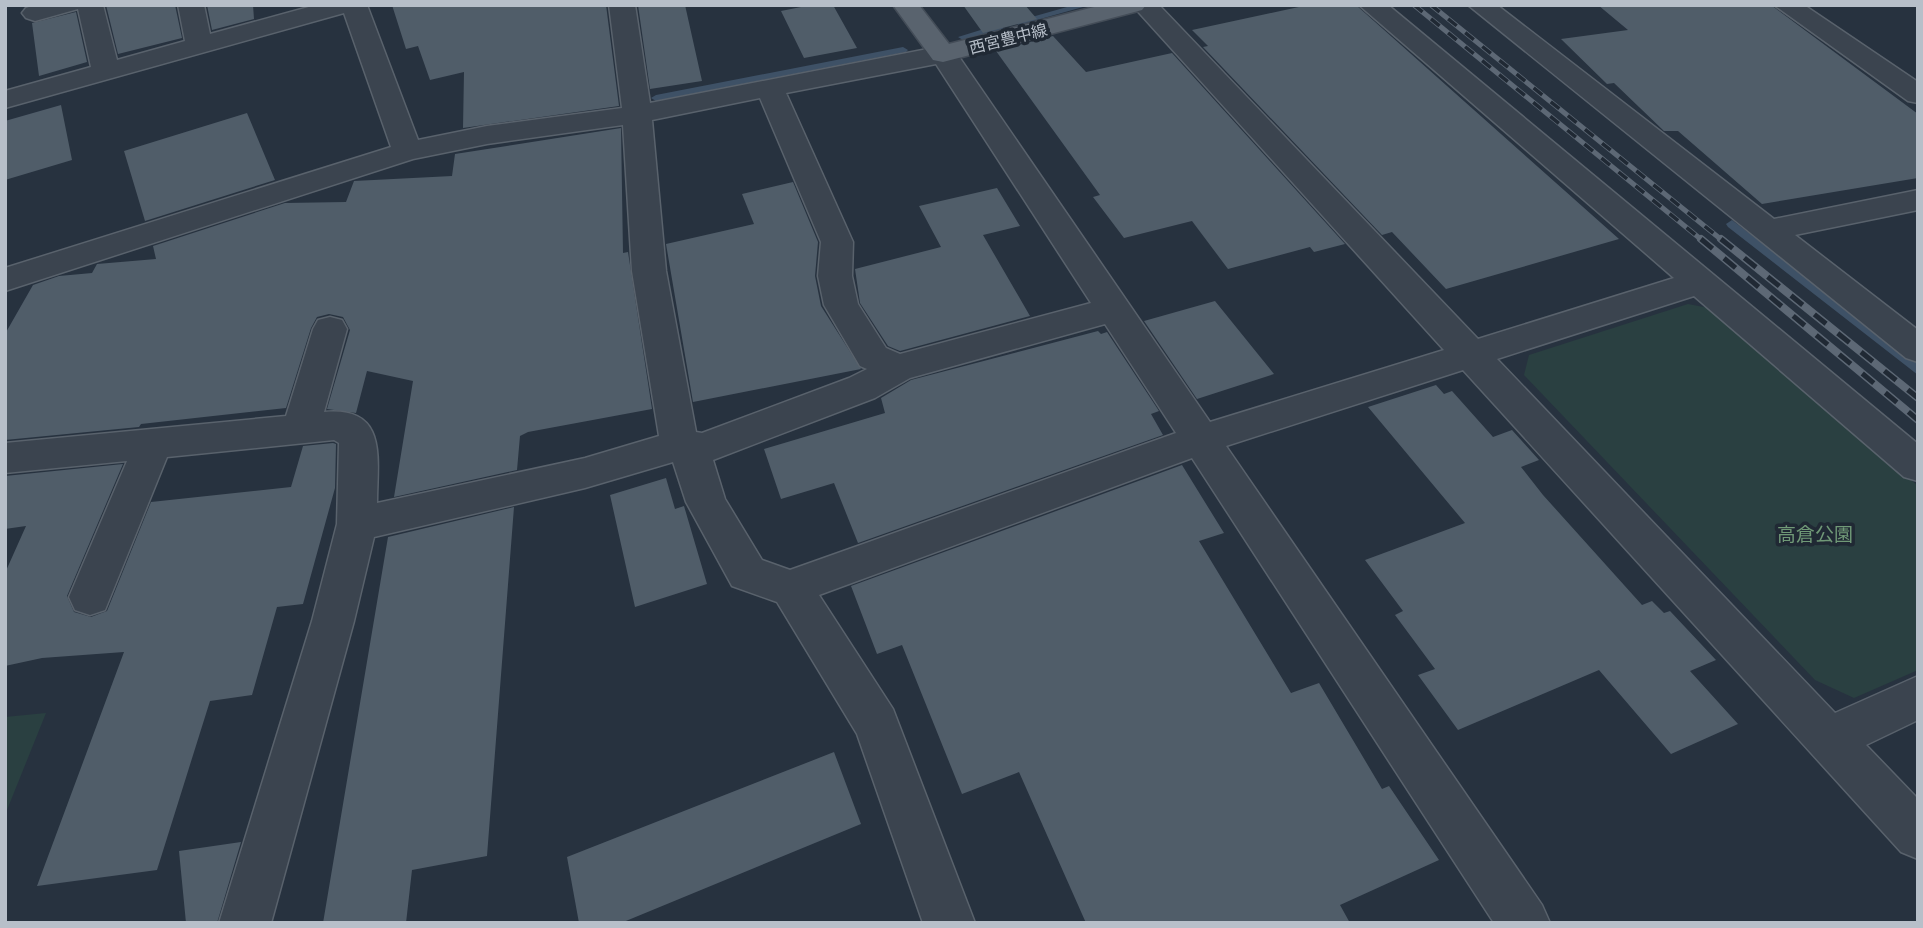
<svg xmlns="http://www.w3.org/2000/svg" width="1923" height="928" font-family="Lato,'Noto Sans JP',sans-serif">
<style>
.green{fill:#2a4041}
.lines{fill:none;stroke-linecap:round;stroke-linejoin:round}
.stream{fill:#3e5166;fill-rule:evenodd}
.building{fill:#505d69}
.minor-casing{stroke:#59626c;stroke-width:3}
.major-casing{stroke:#444d58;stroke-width:3}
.minor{fill:#3b444f;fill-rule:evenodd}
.major{fill:#59636e;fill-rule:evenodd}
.rail-far1-casing{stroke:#5d6875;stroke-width:5}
.rail-casing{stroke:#5d6875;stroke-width:8}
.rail-far1{stroke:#202934;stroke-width:3.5;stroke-dasharray:11;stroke-linecap:butt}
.rail{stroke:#202934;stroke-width:5;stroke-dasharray:15;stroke-linecap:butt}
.labels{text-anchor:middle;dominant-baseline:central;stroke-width:7;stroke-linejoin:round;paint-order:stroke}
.far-street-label{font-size:16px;fill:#b7bfc9;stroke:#202934}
.park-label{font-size:19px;fill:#709977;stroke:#202934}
</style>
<rect width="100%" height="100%" fill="#27323f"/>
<path class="green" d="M 1688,304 L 1714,309 L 1918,486 L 1918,670 L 1854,698 L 1815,680 L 1524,375 L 1529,355 Z
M 46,713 L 5,815 L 5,717 Z"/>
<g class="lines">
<path class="stream" d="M 1074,5 L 1090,5 L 1019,25 L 1014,22 Z
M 1000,24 L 1003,25 L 1003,29 L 963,40 L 958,37 Z
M 903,47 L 908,50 L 906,52 L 656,101 L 651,98 L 656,95 Z
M 1732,220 L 1918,363 L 1918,375 L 1728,227 L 1726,224 Z"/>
</g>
<path class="building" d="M 106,5 L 175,5 L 182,38 L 118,54 Z
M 207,5 L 253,5 L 254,19 L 212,30 Z
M 392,5 L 606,5 L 619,106 L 463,128 L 464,72 L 430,80 L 418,46 L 406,49 Z
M 638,5 L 685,5 L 702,81 L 650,89 Z
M 811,5 L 833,5 L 857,48 L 804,58 L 781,11 Z
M 963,5 L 1025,5 L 1037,19 L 983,33 Z
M 1308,5 L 1356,5 L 1619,239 L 1446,289 L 1392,232 L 1382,235 L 1203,47 L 1208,46 L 1192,30 Z
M 1598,5 L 1771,5 L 1918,114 L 1918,178 L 1762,204 L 1678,131 L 1664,131 L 1614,83 L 1607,84 L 1561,39 L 1628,30 Z
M 76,12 L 87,62 L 39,76 L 32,23 Z
M 1053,36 L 1086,72 L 1172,53 L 1345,244 L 1314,252 L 1310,247 L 1228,269 L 1192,221 L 1124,238 L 1093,197 L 1100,195 L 996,51 Z
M 61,105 L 72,160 L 5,180 L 5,121 Z
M 247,113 L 275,180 L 145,221 L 124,151 Z
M 621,128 L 623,253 L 628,252 L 652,409 L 528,432 L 520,436 L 517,470 L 394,497 L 413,381 L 367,371 L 356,413 L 327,409 L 350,330 L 343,317 L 329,314 L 317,317 L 311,328 L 286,408 L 141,424 L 139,427 L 5,440 L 5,334 L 33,285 L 59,276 L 92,273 L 97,264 L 156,259 L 153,246 L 285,203 L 346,202 L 354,181 L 452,176 L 455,154 Z
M 793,182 L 818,242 L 815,276 L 821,306 L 861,369 L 693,402 L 666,244 L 754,224 L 742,194 Z
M 997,188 L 1020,226 L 983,235 L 1030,316 L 900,351 L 888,346 L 860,303 L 855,269 L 941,247 L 919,206 Z
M 1215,301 L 1274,374 L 1197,399 L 1144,321 Z
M 1098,331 L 1101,334 L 1107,332 L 1159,411 L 1151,414 L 1163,435 L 858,543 L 834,483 L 781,499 L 764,449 L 885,413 L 881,398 L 911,380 Z
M 1436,385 L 1444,394 L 1452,391 L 1493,437 L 1512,430 L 1539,460 L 1521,467 L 1543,495 L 1642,605 L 1652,601 L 1664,613 L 1670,611 L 1716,660 L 1690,671 L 1738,724 L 1671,754 L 1599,670 L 1458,730 L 1418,675 L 1435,669 L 1395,615 L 1403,611 L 1365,560 L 1465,523 L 1368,407 Z
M 333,443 L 336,444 L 335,488 L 303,604 L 277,607 L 252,695 L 210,701 L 157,870 L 37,886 L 124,652 L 42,658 L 5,666 L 5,573 L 26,526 L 5,529 L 5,476 L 123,464 L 67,596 L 74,612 L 91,617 L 107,611 L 151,502 L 291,487 L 303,446 Z
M 1182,465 L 1224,533 L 1199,541 L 1291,693 L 1319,683 L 1382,789 L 1389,786 L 1439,860 L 1340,905 L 1350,923 L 1086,923 L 1019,772 L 962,794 L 902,645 L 877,654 L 851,586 Z
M 666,478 L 675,509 L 684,506 L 707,584 L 635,607 L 610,495 Z
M 514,507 L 487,856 L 412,870 L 406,923 L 323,923 L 388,537 Z
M 834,752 L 861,824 L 621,923 L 579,923 L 567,857 Z
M 241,842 L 217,923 L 186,923 L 179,851 Z"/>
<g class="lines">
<g class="minor-casing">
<path id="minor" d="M 35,5 L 103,5 L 117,60 L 185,41 L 178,5 L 204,5 L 210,34 L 316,5 L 367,5 L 418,140 L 487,126 L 622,108 L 609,5 L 635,5 L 650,103 L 943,46 L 953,48 L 1210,422 L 1444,350 L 1132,5 L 1159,5 L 1478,339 L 1674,278 L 1359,5 L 1388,5 L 1918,444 L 1918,481 L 1904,477 L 1694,296 L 1497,359 L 1835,713 L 1918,676 L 1918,720 L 1866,745 L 1918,799 L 1918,859 L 1901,852 L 1463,370 L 1226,446 L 1542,905 L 1550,923 L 1494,923 L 1192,458 L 819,595 L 893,709 L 975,923 L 923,923 L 857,734 L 777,602 L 732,586 L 686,502 L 673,462 L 585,488 L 374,537 L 354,621 L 271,923 L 219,923 L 312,621 L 337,524 L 339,443 L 334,440 L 167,457 L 105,610 L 90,615 L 75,610 L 69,597 L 127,461 L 5,473 L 5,443 L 286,416 L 313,329 L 318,320 L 330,317 L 342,320 L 347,329 L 324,412 C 389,406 377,459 377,503 L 585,458 L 659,436 L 632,271 L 623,125 L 487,144 L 413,159 L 5,291 L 5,268 L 391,147 L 344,13 L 5,108 L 5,91 L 91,67 L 78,9 L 35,21 L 26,18 L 22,13 L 26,8 ZM 936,64 L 1091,303 L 900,354 L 886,348 L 858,304 L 852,276 L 853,242 L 786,93 ZM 760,98 L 821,242 L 818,276 L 824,305 L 860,366 L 867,369 L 849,378 L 702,433 L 696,432 L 666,271 L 652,120 ZM 1105,324 L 1176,433 L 790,570 L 762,560 L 725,499 L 713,460 L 875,398 L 910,378 Z
M 1468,5 L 1497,5 L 1774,219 L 1918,190 L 1918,210 L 1795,235 L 1918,330 L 1918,362 L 1906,358 Z
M 1774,5 L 1804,5 L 1918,82 L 1918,103 L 1908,101 Z"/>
</g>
<g class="major-casing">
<path id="major" d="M 893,5 L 919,5 L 949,44 L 1102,5 L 1146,5 L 1142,10 L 943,62 L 933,60 Z"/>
</g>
<use href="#minor" class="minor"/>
<use href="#major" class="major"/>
<g class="rail-far1-casing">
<path id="rail-far1" d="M 1414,5 L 1703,241
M 1431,5 L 1723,241"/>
</g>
<g class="rail-casing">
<path id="rail" d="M 1701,239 L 1918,420
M 1721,239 L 1918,398"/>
</g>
<use href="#rail-far1" class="rail-far1"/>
<use href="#rail" class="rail"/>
</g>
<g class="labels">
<g class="far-street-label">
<text transform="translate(1008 38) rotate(-14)">西宮豊中線</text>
</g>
<g class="park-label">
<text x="1815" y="533">高倉公園</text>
</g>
</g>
<rect width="1923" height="928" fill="none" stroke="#b7bfc9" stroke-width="14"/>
</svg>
